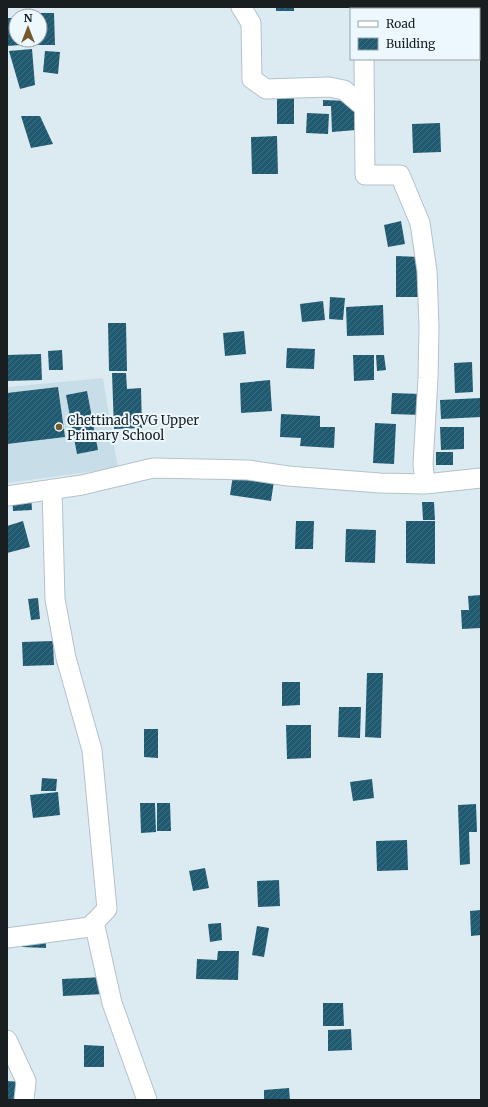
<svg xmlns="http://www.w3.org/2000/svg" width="488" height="1107" font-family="Merriweather,serif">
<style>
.built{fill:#c7dee9}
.building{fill:url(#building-hatch)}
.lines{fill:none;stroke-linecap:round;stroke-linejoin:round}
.minor-casing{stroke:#b4c2c9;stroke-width:21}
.minor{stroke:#fff;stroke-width:19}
.poi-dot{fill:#75592c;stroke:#ecf8fd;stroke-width:1.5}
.labels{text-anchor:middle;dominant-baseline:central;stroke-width:4;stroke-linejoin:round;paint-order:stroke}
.poi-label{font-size:13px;fill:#191e21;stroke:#ecf8fd;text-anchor:start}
</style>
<defs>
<pattern id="building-hatch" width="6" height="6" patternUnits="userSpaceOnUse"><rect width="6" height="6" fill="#205a71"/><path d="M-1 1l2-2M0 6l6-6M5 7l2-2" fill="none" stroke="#3f6e80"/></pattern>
</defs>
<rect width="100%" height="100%" fill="#dcebf2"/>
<path class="built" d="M 103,378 L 118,468 L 7,483 L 7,387 Z"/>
<path class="building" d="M 276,7 L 294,7 L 294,11 L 276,11 Z
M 38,13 L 54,13 L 55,45 L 38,45 L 40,16 L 38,16 Z
M 7,18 L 16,18 L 16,40 L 21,40 L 21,45 L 7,46 Z
M 32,49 L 35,85 L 20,89 L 9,51 Z
M 45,51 L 60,52 L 58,74 L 43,72 Z
M 277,93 L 294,93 L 294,124 L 277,124 Z
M 323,100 L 351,101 L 356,106 L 356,130 L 332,132 L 331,106 L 323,106 Z
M 307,113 L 329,114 L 328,134 L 306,133 Z
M 21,116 L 40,116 L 53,144 L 31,148 Z
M 440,123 L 441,152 L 413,153 L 412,124 Z
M 277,136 L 278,174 L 252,174 L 251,137 Z
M 401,221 L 405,244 L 388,247 L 384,225 Z
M 396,256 L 420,257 L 420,297 L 396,297 Z
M 330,297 L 345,298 L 343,320 L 329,319 Z
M 323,301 L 325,320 L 302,322 L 300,304 Z
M 383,305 L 384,335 L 347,336 L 346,307 Z
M 108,323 L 126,323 L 127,371 L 109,371 Z
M 244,331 L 246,354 L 225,356 L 223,333 Z
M 287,348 L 315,349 L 314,369 L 286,368 Z
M 62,350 L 63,370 L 49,370 L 48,351 Z
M 41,354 L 42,380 L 7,381 L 7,355 Z
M 353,355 L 374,355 L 374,380 L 354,381 Z
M 376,355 L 384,355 L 386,370 L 377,371 Z
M 472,362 L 473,392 L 455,393 L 454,363 Z
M 112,373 L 126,373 L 127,389 L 141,388 L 142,428 L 114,429 Z
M 270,380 L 272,411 L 241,413 L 240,383 Z
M 58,387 L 65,437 L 7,444 L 7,393 Z
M 87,391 L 98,450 L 77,454 L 66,395 Z
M 392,393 L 421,394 L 421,415 L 391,414 Z
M 481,398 L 481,417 L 441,419 L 440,400 Z
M 281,414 L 320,416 L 320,427 L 335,427 L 334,448 L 300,446 L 301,438 L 280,437 Z
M 375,423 L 396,424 L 394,464 L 373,463 Z
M 440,427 L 464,427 L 464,449 L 441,450 Z
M 436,452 L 453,452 L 453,465 L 436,465 Z
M 233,475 L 274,481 L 271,501 L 230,495 Z
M 12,495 L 31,495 L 32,510 L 13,511 Z
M 422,502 L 434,502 L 435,520 L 423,520 Z
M 23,521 L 30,547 L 7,553 L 7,526 Z
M 296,521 L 314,521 L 313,549 L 295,549 Z
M 406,521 L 435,521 L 435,564 L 406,563 Z
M 346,529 L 376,530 L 375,563 L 345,562 Z
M 481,595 L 481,628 L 462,629 L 461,610 L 469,610 L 468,596 Z
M 38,598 L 40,619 L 31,620 L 28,599 Z
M 53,641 L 54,665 L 23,666 L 22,642 Z
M 367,673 L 383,673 L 381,738 L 365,737 Z
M 282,682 L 300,682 L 300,705 L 282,706 Z
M 339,707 L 361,707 L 360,738 L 338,737 Z
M 286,725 L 311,725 L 311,758 L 287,759 Z
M 144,729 L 158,729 L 158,758 L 144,757 Z
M 42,778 L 57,779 L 56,791 L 41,791 Z
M 372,779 L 374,798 L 353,801 L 350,782 Z
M 58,792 L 60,815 L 33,818 L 30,795 Z
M 140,803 L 155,803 L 156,832 L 141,833 Z
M 157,803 L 170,803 L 171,831 L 157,831 Z
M 476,804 L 477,832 L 469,832 L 470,864 L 460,865 L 458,805 Z
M 407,840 L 408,870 L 377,871 L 376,841 Z
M 205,868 L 209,888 L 193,891 L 189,871 Z
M 279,880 L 280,906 L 258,907 L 257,881 Z
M 481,910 L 481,935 L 471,936 L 470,911 Z
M 221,923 L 222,940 L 210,942 L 208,924 Z
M 257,926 L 269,928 L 264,957 L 252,955 Z
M 22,937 L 46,938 L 46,948 L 22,947 Z
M 218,951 L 239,951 L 238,980 L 196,979 L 197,959 L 217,960 Z
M 104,977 L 105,994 L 63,996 L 62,979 Z
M 323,1003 L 343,1003 L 344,1026 L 323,1026 Z
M 351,1029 L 352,1050 L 328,1051 L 328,1030 Z
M 84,1045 L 104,1046 L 104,1067 L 84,1067 Z
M 7,1081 L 22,1082 L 22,1100 L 7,1100 Z
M 289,1088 L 290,1100 L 264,1100 L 264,1090 Z"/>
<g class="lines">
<g class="minor-casing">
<path id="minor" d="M 241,7 L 251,23 L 252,79 L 266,89 L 329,87 L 344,90 L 364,107
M 364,7 L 364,9
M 364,59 L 365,175 L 400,175 L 420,223 L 427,271 L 429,327 L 428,378 L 423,464 L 425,484
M 7,496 L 82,485 L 153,468 L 248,470 L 288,476 L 380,483 L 425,484 L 481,478
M 94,922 L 112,1003 L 147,1100
M 7,938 L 90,927 L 107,909 L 92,750 L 66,658 L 55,599 L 52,489
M 7,1040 L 26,1081 L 24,1100"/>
</g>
<use href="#minor" class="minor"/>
</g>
<circle class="poi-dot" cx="59" cy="427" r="4"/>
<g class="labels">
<g class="poi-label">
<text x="67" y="420">Chettinad SVG Upper<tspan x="67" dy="15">Primary School</tspan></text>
</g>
</g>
<rect width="488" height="1107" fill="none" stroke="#191e21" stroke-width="16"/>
<rect x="350" y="8" width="130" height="52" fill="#ecf8fd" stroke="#98a1a5"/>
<rect x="358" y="21" width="20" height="6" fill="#ffffff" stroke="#98a1a5"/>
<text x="386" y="28" font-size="12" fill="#191e21">Road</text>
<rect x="358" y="38" width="20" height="12" fill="url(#building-hatch)" stroke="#98a1a5"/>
<text x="386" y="48" font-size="12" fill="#191e21">Building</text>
<g transform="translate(28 28)"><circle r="19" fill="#ecf8fd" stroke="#98a1a5"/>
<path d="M0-3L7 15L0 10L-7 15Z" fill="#75592c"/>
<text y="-6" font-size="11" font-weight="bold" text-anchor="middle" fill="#191e21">N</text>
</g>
</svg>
